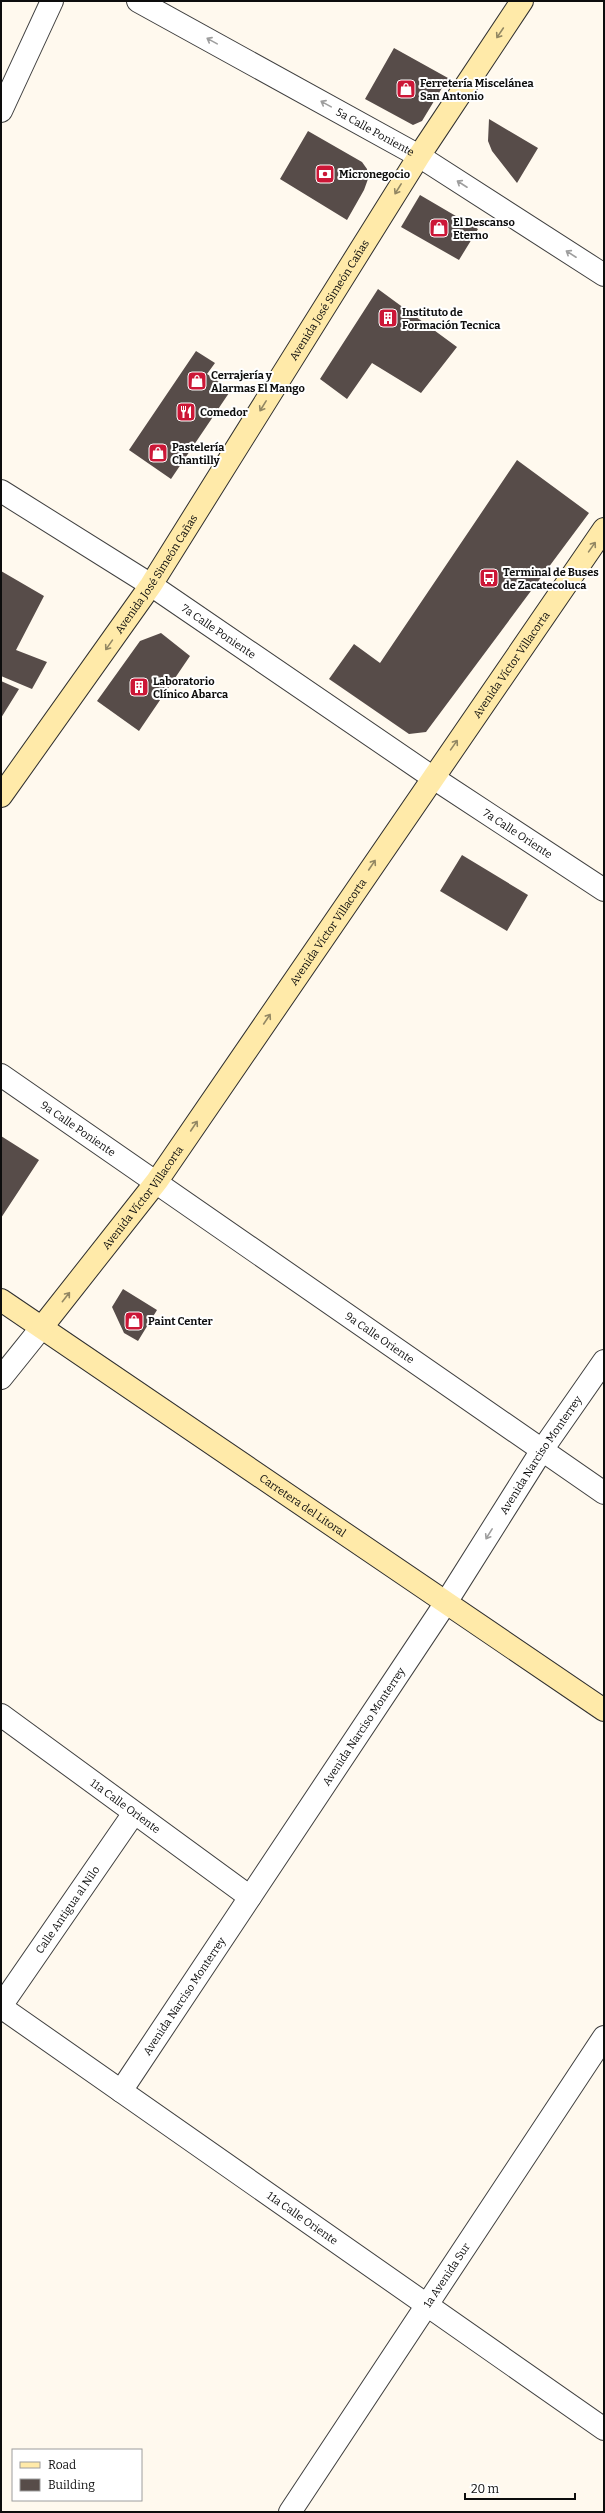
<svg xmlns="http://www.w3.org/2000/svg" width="605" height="2513" font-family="Bitter,serif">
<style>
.building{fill:#574c49}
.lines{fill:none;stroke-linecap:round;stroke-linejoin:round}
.street-casing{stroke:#404040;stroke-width:24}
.secondary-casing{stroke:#2f2f2f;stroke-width:24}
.street{stroke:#fff;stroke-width:22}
.secondary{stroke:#ffeaa9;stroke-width:22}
.oneway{stroke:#928763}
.oneway2{stroke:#9e9e9e}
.labels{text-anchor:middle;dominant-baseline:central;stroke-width:4;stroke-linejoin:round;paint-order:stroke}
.poi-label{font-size:11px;font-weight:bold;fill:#0d0d0d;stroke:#fff;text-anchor:start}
.street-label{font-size:11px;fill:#0d0d0d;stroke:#fff}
</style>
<rect width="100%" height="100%" fill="#fff9ee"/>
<path class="building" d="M 394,48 L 448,78 L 422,121 L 413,125 L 365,99 Z
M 489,119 L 538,148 L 517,183 L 492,151 L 488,141 Z
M 308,131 L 362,162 L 367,169 L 368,179 L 364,190 L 347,220 L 280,179 Z
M 420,195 L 478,229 L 459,260 L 401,227 Z
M 378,289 L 457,347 L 421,393 L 372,363 L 347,399 L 320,379 Z
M 196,351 L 215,363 L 207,374 L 231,390 L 171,479 L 129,450 Z
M 517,460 L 589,513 L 426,732 L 409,734 L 329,679 L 354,644 L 380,663 Z
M 1,571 L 44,596 L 16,650 L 47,662 L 32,689 L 1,676 Z
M 161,633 L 190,656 L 139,731 L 97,701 L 140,641 Z
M 1,681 L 19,689 L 1,718 Z
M 462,855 L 528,895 L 507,931 L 440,891 Z
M 1,1136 L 39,1160 L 1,1218 Z
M 123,1289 L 157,1310 L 138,1341 L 124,1333 L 112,1307 Z"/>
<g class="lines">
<g class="street-casing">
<g id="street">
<path id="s1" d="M 138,1 L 419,156 L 604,275"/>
<path d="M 1,111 L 52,1"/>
<path id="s2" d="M 1,491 L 151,585 L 432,777 L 604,890"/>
<path id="s3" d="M 1,1075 L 604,1493"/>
<path d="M 1,1378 L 42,1327"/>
<path id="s4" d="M 1,1715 L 250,1897"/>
<path id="s5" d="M 1,2006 L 134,1813"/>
<path id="s6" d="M 1,2007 L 604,2429"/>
<path id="s7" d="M 121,2091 L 445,1604 L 542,1450 L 604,1361"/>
<path id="s8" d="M 290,2512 L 604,2037"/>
</g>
</g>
<g class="secondary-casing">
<g id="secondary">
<path id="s9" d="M 1,796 L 151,585 L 419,156 L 522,1"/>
<path id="s10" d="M 1,1300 L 604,1710"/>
<path id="s11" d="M 42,1327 L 157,1181 L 604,529"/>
</g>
</g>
<use href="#street" class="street"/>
<use href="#secondary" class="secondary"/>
</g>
<defs><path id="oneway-shaft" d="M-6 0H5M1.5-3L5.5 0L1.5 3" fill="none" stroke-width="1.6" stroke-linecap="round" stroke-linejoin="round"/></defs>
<g class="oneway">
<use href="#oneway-shaft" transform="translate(500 33) rotate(124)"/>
<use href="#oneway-shaft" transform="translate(398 189) rotate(122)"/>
<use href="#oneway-shaft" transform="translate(263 406) rotate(122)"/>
<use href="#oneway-shaft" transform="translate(592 547) rotate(-55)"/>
<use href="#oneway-shaft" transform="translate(109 645) rotate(125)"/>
<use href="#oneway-shaft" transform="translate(454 745) rotate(-55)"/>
<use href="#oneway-shaft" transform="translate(372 865) rotate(-56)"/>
<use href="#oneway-shaft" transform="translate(267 1019) rotate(-56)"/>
<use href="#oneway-shaft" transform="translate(194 1126) rotate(-56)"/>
<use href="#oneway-shaft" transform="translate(66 1297) rotate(-52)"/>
</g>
<g class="oneway2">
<use href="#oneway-shaft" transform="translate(212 41) rotate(-151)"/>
<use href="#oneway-shaft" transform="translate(326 104) rotate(-151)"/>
<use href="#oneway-shaft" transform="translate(462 184) rotate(-147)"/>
<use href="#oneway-shaft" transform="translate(571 254) rotate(-147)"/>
<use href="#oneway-shaft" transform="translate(489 1534) rotate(122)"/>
</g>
<defs>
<g id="shop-square" transform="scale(1)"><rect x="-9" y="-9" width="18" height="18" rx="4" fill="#cc1737" stroke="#fff"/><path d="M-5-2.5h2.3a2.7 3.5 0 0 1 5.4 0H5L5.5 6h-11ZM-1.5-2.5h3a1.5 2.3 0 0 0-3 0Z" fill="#fff"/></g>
<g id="bank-square" transform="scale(1)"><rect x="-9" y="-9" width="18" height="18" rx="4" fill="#cc1737" stroke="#fff"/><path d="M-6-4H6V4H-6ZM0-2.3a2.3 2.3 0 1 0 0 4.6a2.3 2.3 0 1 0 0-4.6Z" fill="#fff"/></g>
<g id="building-square" transform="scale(1)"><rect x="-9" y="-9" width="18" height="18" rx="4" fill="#cc1737" stroke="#fff"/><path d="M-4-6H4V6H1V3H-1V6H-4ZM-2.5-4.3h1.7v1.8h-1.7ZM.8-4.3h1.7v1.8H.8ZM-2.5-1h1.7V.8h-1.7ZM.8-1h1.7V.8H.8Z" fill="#fff"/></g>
<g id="restaurant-square" transform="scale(1)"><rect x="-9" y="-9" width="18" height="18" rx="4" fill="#cc1737" stroke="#fff"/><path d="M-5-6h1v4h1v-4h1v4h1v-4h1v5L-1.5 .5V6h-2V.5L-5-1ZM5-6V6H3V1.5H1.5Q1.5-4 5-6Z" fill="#fff"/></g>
<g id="bus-square" transform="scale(1)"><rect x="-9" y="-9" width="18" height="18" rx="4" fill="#cc1737" stroke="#fff"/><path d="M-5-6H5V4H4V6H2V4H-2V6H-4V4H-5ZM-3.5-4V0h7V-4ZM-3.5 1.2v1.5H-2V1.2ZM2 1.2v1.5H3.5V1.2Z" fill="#fff"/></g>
</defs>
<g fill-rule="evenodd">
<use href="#shop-square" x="406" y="89"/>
<use href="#bank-square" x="325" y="174"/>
<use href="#shop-square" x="439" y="228"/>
<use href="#building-square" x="388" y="318"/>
<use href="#shop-square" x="197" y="381"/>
<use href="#restaurant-square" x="186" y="412"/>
<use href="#shop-square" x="158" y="453"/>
<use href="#bus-square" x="489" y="578"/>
<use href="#building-square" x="139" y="687"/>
<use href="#shop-square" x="134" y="1321"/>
</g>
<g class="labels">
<g class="poi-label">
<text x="420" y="83">Ferretería Miscelánea<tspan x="420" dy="13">San Antonio</tspan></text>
<text x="339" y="174">Micronegocio</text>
<text x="453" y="222">El Descanso<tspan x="453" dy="13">Eterno</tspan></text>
<text x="402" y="312">Instituto de<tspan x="402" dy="13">Formación Tecnica</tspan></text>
<text x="211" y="375">Cerrajería y<tspan x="211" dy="13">Alarmas El Mango</tspan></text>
<text x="200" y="412">Comedor</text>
<text x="172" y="447">Pastelería<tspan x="172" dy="13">Chantilly</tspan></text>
<text x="503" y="572">Terminal de Buses<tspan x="503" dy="13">de Zacatecoluca</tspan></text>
<text x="153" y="681">Laboratorio<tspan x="153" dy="13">Clínico Abarca</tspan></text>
<text x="148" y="1321">Paint Center</text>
</g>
<g class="street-label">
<text stroke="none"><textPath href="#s1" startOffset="271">5a Calle Poniente</textPath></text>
<text stroke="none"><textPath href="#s9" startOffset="595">Avenida José Simeón Cañas</textPath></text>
<text stroke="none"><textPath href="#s9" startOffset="271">Avenida José Simeón Cañas</textPath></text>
<text stroke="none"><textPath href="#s2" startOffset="259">7a Calle Poniente</textPath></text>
<text stroke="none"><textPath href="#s11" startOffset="812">Avenida Víctor Villacorta</textPath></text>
<text stroke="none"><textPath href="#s2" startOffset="620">7a Calle Oriente</textPath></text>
<text stroke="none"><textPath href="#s11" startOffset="488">Avenida Víctor Villacorta</textPath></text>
<text stroke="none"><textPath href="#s3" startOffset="94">9a Calle Poniente</textPath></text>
<text stroke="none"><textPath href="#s11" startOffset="164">Avenida Víctor Villacorta</textPath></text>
<text stroke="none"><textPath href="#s3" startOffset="461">9a Calle Oriente</textPath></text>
<text stroke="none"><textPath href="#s7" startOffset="762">Avenida Narciso Monterrey</textPath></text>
<text stroke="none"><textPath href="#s10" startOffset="365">Carretera del Litoral</textPath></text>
<text stroke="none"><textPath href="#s7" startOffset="438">Avenida Narciso Monterrey</textPath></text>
<text stroke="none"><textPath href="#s4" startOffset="154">11a Calle Oriente</textPath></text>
<text stroke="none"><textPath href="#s5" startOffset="117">Calle Antigua al Nilo</textPath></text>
<text stroke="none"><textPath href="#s7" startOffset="114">Avenida Narciso Monterrey</textPath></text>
<text stroke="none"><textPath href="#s6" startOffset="368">11a Calle Oriente</textPath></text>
<text stroke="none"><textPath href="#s8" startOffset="284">1a Avenida Sur</textPath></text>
</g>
</g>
<rect width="605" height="2513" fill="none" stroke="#0d0d0d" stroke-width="4"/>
<rect x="12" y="2449" width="130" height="52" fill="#ffffff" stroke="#9e9e9e"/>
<rect x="20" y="2462" width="20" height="6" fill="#ffeaa9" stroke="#9e9e9e"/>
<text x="48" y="2469" font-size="12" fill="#0d0d0d">Road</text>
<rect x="20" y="2479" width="20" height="12" fill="#574c49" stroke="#9e9e9e"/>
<text x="48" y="2489" font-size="12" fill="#0d0d0d">Building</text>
<path d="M465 2493v6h110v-6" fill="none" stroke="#0d0d0d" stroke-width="2"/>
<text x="471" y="2493" font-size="12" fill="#0d0d0d" stroke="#ffffff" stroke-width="3" paint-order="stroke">20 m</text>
</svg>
